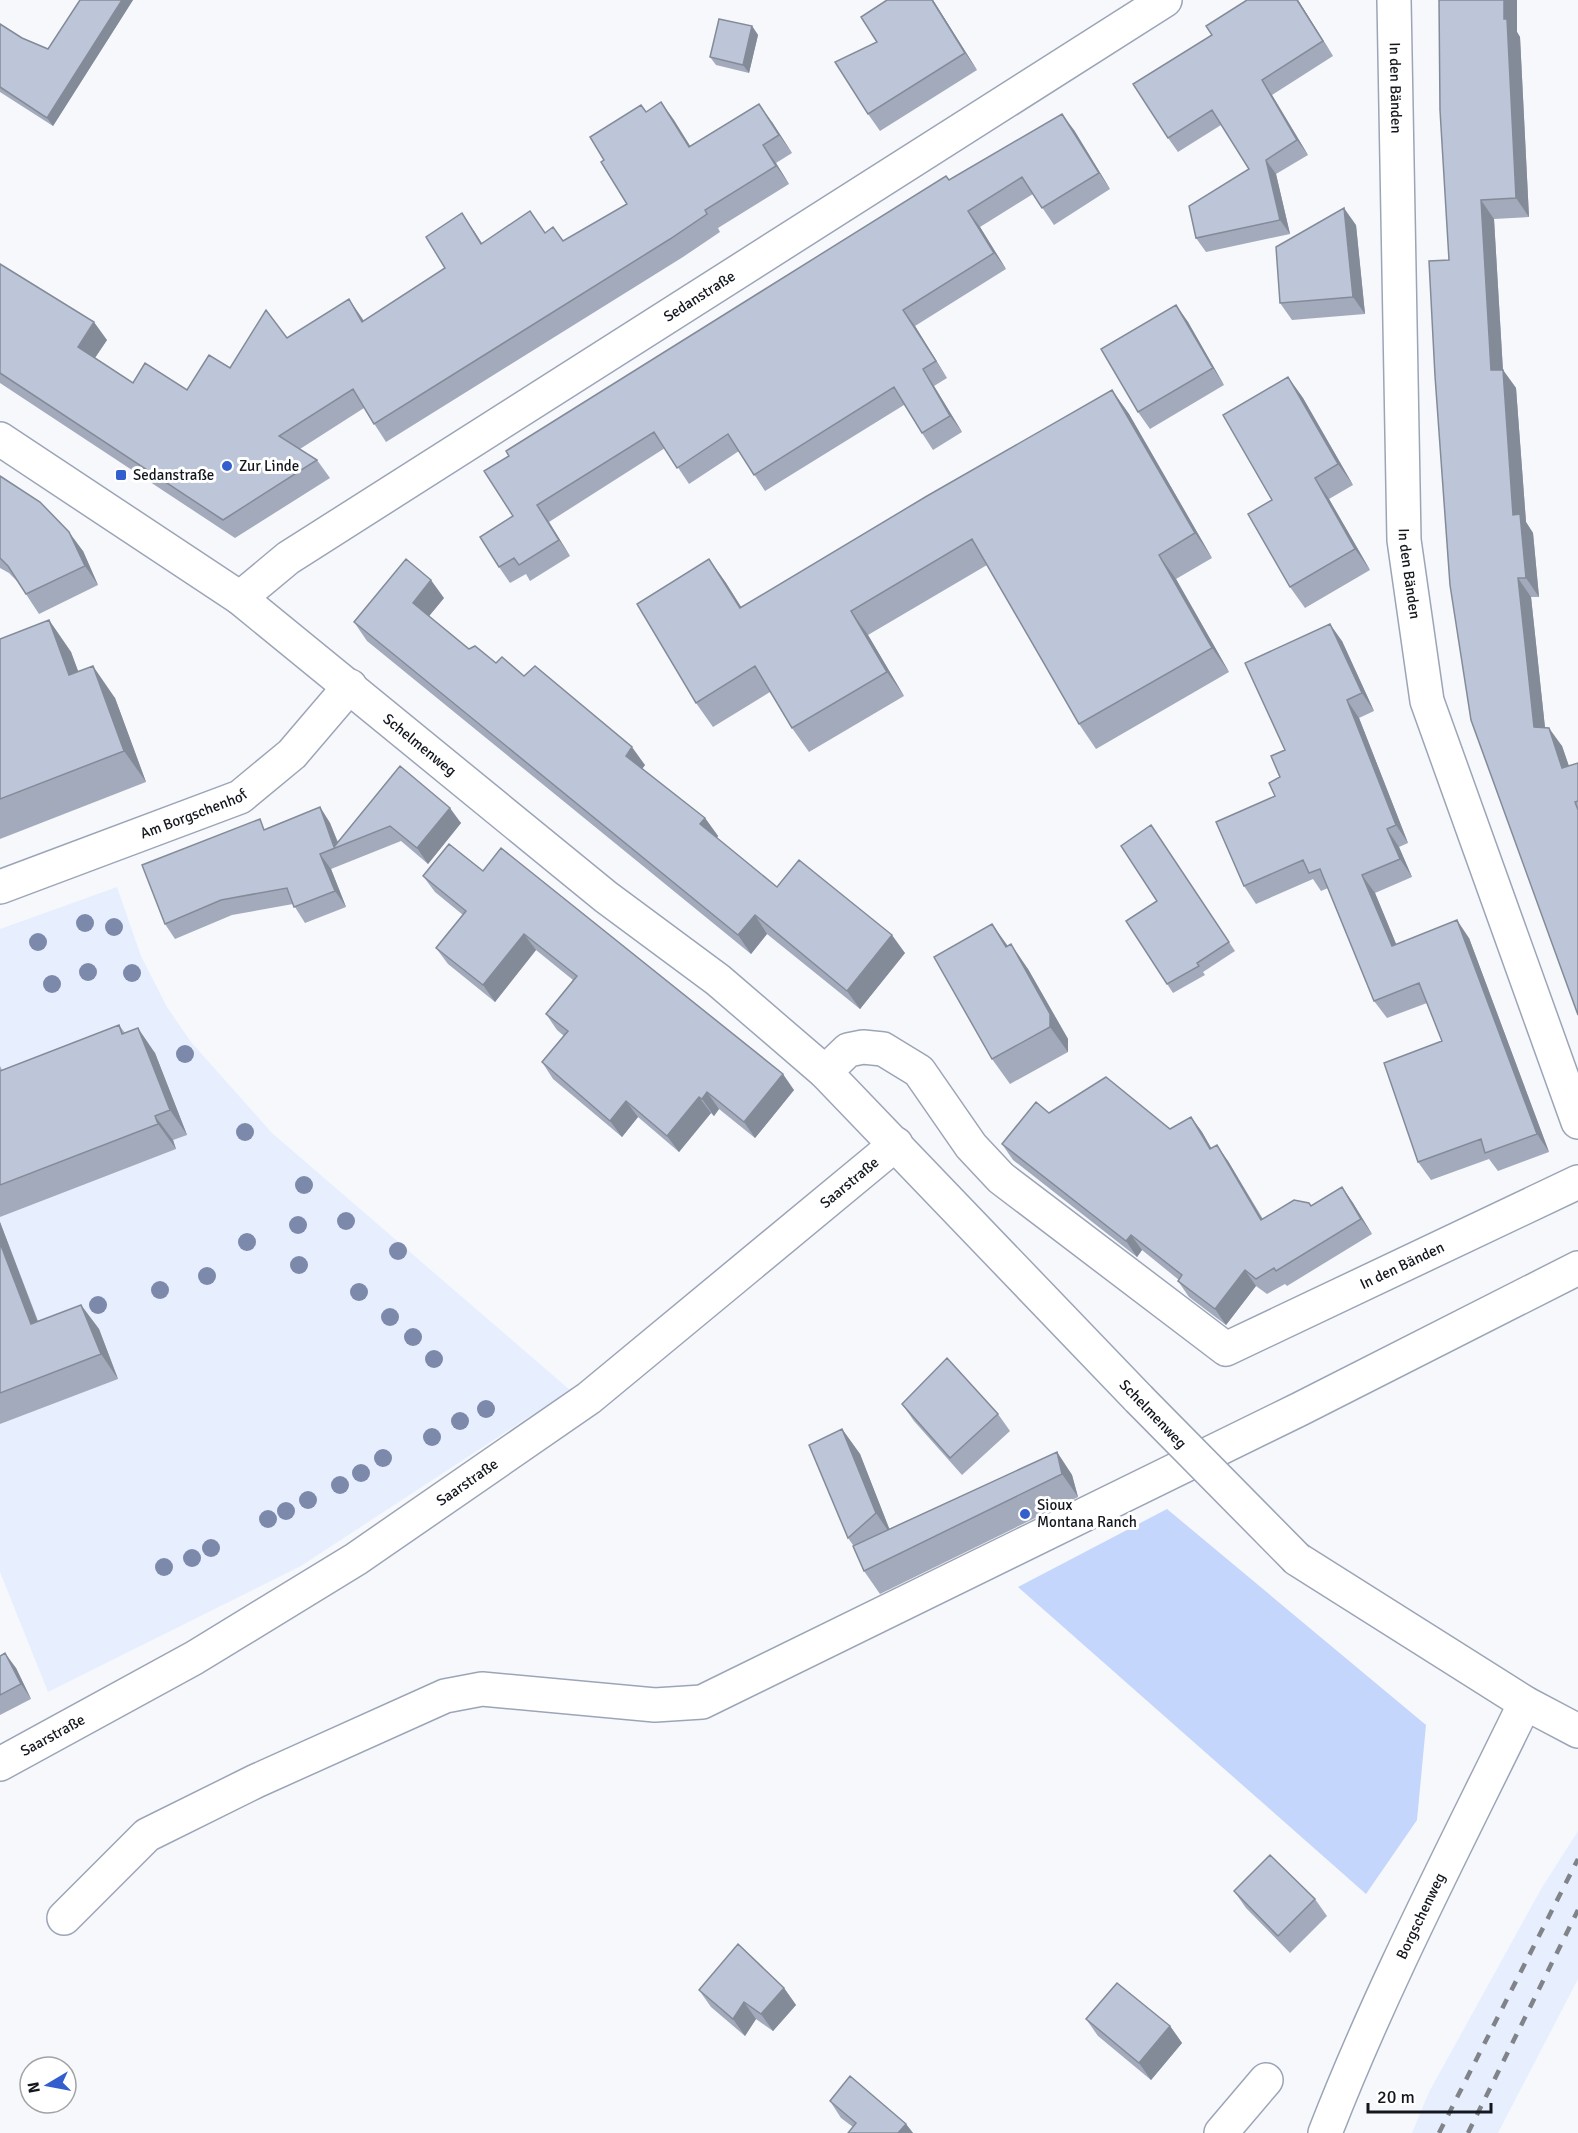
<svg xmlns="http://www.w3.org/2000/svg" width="1578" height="2133" font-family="Signika,sans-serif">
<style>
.built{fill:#e7effe}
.green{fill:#c4d6fc}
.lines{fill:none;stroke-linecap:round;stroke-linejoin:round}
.minor-casing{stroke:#9ca5b7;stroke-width:36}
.minor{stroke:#fff;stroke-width:33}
.rail{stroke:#808388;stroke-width:4.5;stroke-dasharray:10 10;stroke-linecap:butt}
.minor-bridge-casing{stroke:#9ca5b7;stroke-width:36;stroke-linecap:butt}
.minor-bridge{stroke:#fff;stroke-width:33}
.tree{fill:#7c89ab}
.wall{fill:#a3aabb}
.shaded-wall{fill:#848b98}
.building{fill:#bdc6d9;stroke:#848b98;stroke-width:1.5}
.poi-dot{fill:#325ece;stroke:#fff;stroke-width:2}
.labels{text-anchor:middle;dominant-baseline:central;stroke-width:6;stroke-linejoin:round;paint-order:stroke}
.street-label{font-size:15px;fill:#14181e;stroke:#fff}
.poi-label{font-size:15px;fill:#14181e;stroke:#fff;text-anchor:start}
</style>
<rect width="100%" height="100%" fill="#f6f8fc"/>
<path class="built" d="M 117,887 L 141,956 L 167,1007 L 191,1042 L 272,1133 L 570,1390 L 301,1566 L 48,1692 L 0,1572 L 0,929 Z
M 1578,1831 L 1578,1979 L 1498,2133 L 1412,2133 L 1429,2092 L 1541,1889 Z"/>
<path class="green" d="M 1167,1509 L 1426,1725 L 1417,1820 L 1366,1894 L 1018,1587 Z"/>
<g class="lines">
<g class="minor-casing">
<g id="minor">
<path id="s1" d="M 1394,0 L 1404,540 L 1427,701 L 1578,1122"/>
<path id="s2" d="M 0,439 L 240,598 L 606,897 L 718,980 L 825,1072 L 1139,1399"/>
<path id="s3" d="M 240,598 L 288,558 L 1165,0"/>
<path id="s4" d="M 0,887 L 240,797 L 292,754 L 350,686"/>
<path id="s5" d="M 825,1072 L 848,1050 L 863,1047 L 883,1049 L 919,1071 L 971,1146 L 1001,1178 L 1226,1349 L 1578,1182"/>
<path d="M 1297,1559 L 1525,1703 L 1578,1731"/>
<path id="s6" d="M 0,1764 L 194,1658 L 356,1559 L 589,1398 L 896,1144"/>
<path d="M 64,1918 L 147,1835 L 256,1781 L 445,1696 L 482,1689 L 655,1705 L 702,1702 L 1300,1409 L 1578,1268"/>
<path d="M 1221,2133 L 1266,2080"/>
<path id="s7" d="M 1325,2133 C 1382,1986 1456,1845 1525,1703"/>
</g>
</g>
<use href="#minor" class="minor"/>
<path class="rail" d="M 1439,2133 L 1578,1859
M 1468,2133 L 1578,1910"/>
<g class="minor-bridge-casing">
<path id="minor-bridge" d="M 1139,1399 L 1297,1559"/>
</g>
<use href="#minor-bridge" class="minor-bridge"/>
</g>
<g class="tree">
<circle cx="85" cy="923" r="9"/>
<circle cx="114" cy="927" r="9"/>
<circle cx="38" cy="942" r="9"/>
<circle cx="88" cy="972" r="9"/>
<circle cx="132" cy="973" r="9"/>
<circle cx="52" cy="984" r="9"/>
<circle cx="185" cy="1054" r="9"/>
<circle cx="245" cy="1132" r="9"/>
<circle cx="304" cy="1185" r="9"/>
<circle cx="346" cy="1221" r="9"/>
<circle cx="298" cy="1225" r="9"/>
<circle cx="247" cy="1242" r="9"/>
<circle cx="398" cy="1251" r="9"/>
<circle cx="299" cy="1265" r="9"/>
<circle cx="207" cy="1276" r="9"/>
<circle cx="160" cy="1290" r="9"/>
<circle cx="359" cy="1292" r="9"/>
<circle cx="98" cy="1305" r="9"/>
<circle cx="390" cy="1317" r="9"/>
<circle cx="413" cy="1337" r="9"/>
<circle cx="434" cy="1359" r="9"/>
<circle cx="486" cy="1409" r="9"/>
<circle cx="460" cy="1421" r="9"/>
<circle cx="432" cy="1437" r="9"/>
<circle cx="383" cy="1458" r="9"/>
<circle cx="361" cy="1473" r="9"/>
<circle cx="340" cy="1485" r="9"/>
<circle cx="308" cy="1500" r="9"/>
<circle cx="286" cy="1511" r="9"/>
<circle cx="268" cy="1519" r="9"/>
<circle cx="211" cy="1548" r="9"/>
<circle cx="192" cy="1558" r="9"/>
<circle cx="164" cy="1567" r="9"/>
</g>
<path class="wall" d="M 80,0 L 133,0 L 53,126 L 0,92 L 0,24 L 22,38 L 48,49 Z
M 887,0 L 933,0 L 977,70 L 880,131 L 868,114 L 877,42 Z
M 1298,0 L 1333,56 L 1272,95 L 1308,155 L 1276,174 L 1290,234 L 1206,252 L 1196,238 L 1249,169 L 1221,125 L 1178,152 L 1168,138 Z
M 1439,0 L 1517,0 L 1517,32 L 1520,37 L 1529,217 L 1494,219 L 1503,370 L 1516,388 L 1526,522 L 1533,533 L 1539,597 L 1531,597 L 1545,728 L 1562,746 L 1569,766 L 1578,763 L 1578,1015 L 1449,260 Z
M 752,26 L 758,35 L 749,73 L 716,65 L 710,57 Z
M 661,102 L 690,146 L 772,122 L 792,153 L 776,163 L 789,184 L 718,228 L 720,232 L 683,257 L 386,442 L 364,408 L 300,449 L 317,460 L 330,478 L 235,538 L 0,383 L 0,264 L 107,340 L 95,358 L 133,383 L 187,390 L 287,338 L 363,321 L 445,268 L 474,231 L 482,243 L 545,233 L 563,241 L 627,204 L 604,160 L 646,112 Z
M 1074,130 L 1110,189 L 1054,225 L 1033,194 L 980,227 L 1006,269 L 915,326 L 947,378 L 934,386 L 962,432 L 933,450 L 922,433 L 904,405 L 765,491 L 739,451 L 689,484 L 665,448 L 549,522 L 570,556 L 530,581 L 526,574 L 510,583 L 499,567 L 513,516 L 949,180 Z
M 1356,225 L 1365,314 L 1292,320 L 1280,303 Z
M 1176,305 L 1188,322 L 1224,385 L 1150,429 L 1138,412 Z
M 1288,377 L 1303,398 L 1353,485 L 1329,499 L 1370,570 L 1305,608 L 1290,587 L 1272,500 Z
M 1112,390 L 1129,414 L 1212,558 L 1176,579 L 1229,672 L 1096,749 L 1079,724 L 987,565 L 868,635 L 904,696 L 809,752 L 792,728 L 770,692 L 713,727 L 696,703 L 709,559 L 726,583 L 741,607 Z
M 0,476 L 83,551 L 98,585 L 39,614 L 18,582 L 9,573 L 0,568 Z
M 444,598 L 429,616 L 469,649 L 524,676 L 645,765 L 642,769 L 705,818 L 718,836 L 717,838 L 777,887 L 905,953 L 860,1009 L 767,934 L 751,954 L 367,641 L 354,622 Z
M 49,620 L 71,652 L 78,671 L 115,698 L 146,782 L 0,839 L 0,639 Z
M 1342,641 L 1374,711 L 1359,718 L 1408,843 L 1399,847 L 1412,877 L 1375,893 L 1396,944 L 1469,938 L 1549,1152 L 1498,1171 L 1489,1159 L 1431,1180 L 1418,1162 L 1442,1041 L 1427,1003 L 1387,1018 L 1374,1001 L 1328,888 L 1321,891 L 1313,879 L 1256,904 L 1244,886 L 1275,796 L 1280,777 L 1285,750 Z
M 400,766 L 461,823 L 428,864 L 401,841 L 331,869 L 346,907 L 305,923 L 293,904 L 232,915 L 175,939 L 165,924 L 267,828 L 320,807 L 330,823 L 338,842 Z
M 1151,825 L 1235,951 L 1203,972 L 1205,975 L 1173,993 L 1126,921 L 1157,901 Z
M 483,871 L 794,1090 L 755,1138 L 719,1109 L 714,1116 L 711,1113 L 679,1152 L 638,1117 L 622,1137 L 553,1079 L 542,1062 L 564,1036 L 557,1030 L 546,1014 L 573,980 L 536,950 L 495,1002 L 448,964 L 436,948 L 463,915 L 435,892 L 423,876 Z
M 1008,946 L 1028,969 L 1068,1039 L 1068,1052 L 1010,1084 L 992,1059 Z
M 119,1025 L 125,1033 L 155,1053 L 187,1135 L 173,1140 L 176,1149 L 0,1217 L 0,1066 L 2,1070 Z
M 1049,1113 L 1170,1129 L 1191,1117 L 1202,1132 L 1211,1148 L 1228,1161 L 1263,1219 L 1311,1206 L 1342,1187 L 1353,1203 L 1372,1234 L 1287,1286 L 1285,1284 L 1267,1294 L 1256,1286 L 1226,1325 L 1189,1297 L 1178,1281 L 1179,1280 L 1142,1250 L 1137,1257 L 1013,1160 L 1002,1144 Z
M 0,1222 L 38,1321 L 81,1305 L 99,1329 L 118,1379 L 0,1424 Z
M 902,1404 L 998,1414 L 1010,1431 L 962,1475 L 914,1421 Z
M 842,1429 L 860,1454 L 889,1529 L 1057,1452 L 1072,1475 L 1078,1497 L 880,1594 L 864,1571 L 853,1545 L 848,1538 Z
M 0,1656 L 16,1668 L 31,1699 L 0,1715 Z
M 1234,1891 L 1315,1899 L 1327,1916 L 1290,1953 L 1246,1908 Z
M 784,1988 L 796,2005 L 773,2031 L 756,2019 L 745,2036 L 711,2007 L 699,1990 Z
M 1086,2019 L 1170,2026 L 1182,2043 L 1151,2080 L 1098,2036 Z
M 830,2101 L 906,2124 L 913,2133 L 848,2133 L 853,2127 L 841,2118 Z"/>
<path class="shaded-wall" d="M 122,0 L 133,0 L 53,126 L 47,118 Z
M 932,0 L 933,0 L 977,70 L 965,53 Z
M 1297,0 L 1298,0 L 1333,56 L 1323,41 Z
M 1504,0 L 1517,0 L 1517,32 L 1520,37 L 1529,217 L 1516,198 L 1504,19 Z
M 752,26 L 758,35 L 749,73 L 743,65 Z
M 1262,80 L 1272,95 L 1308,155 L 1297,140 Z
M 661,102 L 674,120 L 702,165 L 689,147 Z
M 759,104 L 772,122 L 792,153 L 779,135 Z
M 1062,114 L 1074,130 L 1110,189 L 1099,173 Z
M 763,145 L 776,163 L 789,184 L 776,166 Z
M 1266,160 L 1276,174 L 1290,234 L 1280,220 Z
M 1481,200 L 1494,219 L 1504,389 L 1491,370 Z
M 1344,208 L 1356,225 L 1365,314 L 1353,297 Z
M 968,211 L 980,227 L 1006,269 L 994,253 Z
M 462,213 L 474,231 L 493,262 L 481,244 Z
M 349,299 L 362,318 L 375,340 L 362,322 Z
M 1176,305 L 1188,322 L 1224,385 L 1213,368 Z
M 903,310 L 915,326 L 947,378 Z
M 94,322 L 107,340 L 90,365 L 78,347 Z
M 923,369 L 934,386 L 962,432 L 950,416 Z
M 1503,370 L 1516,388 L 1526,522 L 1533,533 L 1539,597 L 1526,578 L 1513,515 Z
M 1288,377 L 1303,398 L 1353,485 L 1338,464 Z
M 1112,390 L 1129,414 L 1212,558 L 1195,533 Z
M 1315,478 L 1329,499 L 1370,570 L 1355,549 Z
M 537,505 L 549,522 L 570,556 L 559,540 Z
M 69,532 L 83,551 L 98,585 L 85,566 Z
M 1159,555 L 1176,579 L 1229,672 L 1212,648 Z
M 709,559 L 726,583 L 757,632 L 740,608 Z
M 1518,578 L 1531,597 L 1547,746 L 1534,727 Z
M 431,580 L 444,598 L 425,621 L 413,603 Z
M 851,611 L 868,635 L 904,696 L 887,672 Z
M 49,620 L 71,652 L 91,706 L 69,675 Z
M 1330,624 L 1342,641 L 1374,711 L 1362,693 Z
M 93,666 L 115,698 L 146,782 L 124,751 Z
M 1347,700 L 1359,718 L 1408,843 L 1396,825 Z
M 1549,728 L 1562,746 L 1576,787 L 1562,768 Z
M 632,747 L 645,765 L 638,774 L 626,756 Z
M 320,807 L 330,823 L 339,846 L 335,848 Z
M 450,808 L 461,823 L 428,864 L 417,848 Z
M 705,818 L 718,836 L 713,843 L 700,824 Z
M 1387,829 L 1399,847 L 1412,877 L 1400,859 Z
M 320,854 L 331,869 L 346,907 L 335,891 Z
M 1362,875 L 1375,893 L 1404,963 L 1392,946 Z
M 755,915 L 767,934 L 751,954 L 738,935 Z
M 1457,920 L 1469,938 L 1549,1152 L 1537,1134 Z
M 992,924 L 1010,949 L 1006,947 Z
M 524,934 L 536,950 L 495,1002 L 483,985 Z
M 892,935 L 905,953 L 860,1009 L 847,991 Z
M 1011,944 L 1028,969 L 1068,1039 L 1068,1052 L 1050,1027 Z
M 138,1028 L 155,1053 L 187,1135 L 170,1110 Z
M 783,1074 L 794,1090 L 755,1138 L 744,1122 Z
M 707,1092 L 719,1109 L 714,1116 L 702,1099 Z
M 699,1097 L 711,1113 L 679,1152 L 667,1136 Z
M 626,1101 L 638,1117 L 622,1137 L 610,1121 Z
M 155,1116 L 173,1140 L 176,1149 L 158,1124 Z
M 1191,1117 L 1202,1132 L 1221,1165 L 1210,1149 Z
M 1217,1145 L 1228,1161 L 1272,1236 L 1261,1220 Z
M 1342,1187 L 1353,1203 L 1372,1234 L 1361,1219 Z
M 0,1222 L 48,1349 L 31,1324 L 0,1243 Z
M 1131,1235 L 1142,1250 L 1137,1257 L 1126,1241 Z
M 1245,1270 L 1256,1286 L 1226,1325 L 1215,1309 Z
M 81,1305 L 99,1329 L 118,1379 L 101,1354 Z
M 842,1429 L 860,1454 L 893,1538 L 876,1513 Z
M 1057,1452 L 1072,1475 L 1078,1497 L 1062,1474 Z
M 5,1653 L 16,1668 L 31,1699 L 21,1684 Z
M 784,1988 L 796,2005 L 773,2031 L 761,2014 Z
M 744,2002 L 756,2019 L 745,2036 L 733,2019 Z
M 1170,2026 L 1182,2043 L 1151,2080 L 1139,2063 Z
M 906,2124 L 913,2133 L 898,2133 Z"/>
<path class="building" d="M 80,0 L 122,0 L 47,118 L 0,87 L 0,24 L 22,38 L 48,49 Z
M 887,0 L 932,0 L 965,53 L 868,114 L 835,62 L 877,42 L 861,17 Z
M 1247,0 L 1297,0 L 1323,41 L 1262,80 L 1297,140 L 1266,160 L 1280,220 L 1196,238 L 1189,206 L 1249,169 L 1212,110 L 1168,138 L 1133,84 L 1212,35 L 1206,26 Z
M 1439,0 L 1504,0 L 1504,19 L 1507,19 L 1516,198 L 1481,200 L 1491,370 L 1503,370 L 1513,515 L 1520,514 L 1526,578 L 1518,578 L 1534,727 L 1549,728 L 1562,768 L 1578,763 L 1578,801 L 1575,802 L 1578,810 L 1578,1015 L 1471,720 L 1450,585 L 1435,376 L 1429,261 L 1449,260 L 1440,110 Z
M 719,19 L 752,26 L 743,65 L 710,57 Z
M 661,102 L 689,147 L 759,104 L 779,135 L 763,145 L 776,166 L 705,210 L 707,214 L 670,239 L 374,424 L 353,389 L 279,436 L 317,460 L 223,520 L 0,373 L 0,264 L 94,322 L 78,347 L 133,383 L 145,363 L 187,390 L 209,355 L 230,368 L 266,310 L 287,338 L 349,299 L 362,322 L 445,268 L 426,237 L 462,213 L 481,244 L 530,211 L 545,233 L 553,227 L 563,241 L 627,204 L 601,162 L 604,160 L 590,137 L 641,105 L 646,112 Z
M 1062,114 L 1099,173 L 1042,208 L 1022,177 L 968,211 L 994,253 L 903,310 L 936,361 L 923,369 L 950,416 L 922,433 L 894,387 L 754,475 L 728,434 L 677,468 L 654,432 L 537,505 L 559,540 L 519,565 L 514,558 L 499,567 L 480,537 L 513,516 L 484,471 L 509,456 L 506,451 L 946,176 L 949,180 Z
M 1344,208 L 1353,297 L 1280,303 L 1276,247 Z
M 1176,305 L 1213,368 L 1138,412 L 1101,349 Z
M 1288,377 L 1338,464 L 1315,478 L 1355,549 L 1290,587 L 1248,514 L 1272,500 L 1223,415 Z
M 1112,390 L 1195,533 L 1159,555 L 1212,648 L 1079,724 L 972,539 L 851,611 L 887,672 L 792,728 L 755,666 L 696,703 L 637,604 L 709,559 L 740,608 L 927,496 Z
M 0,476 L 40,502 L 69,532 L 85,566 L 26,594 L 8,566 L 0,558 Z
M 406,559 L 431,580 L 413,603 L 469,649 L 475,646 L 496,663 L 502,657 L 524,676 L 535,666 L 632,747 L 626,756 L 705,818 L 700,824 L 777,887 L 799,860 L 892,935 L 847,991 L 755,915 L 738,935 L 354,622 Z
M 49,620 L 69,675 L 93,666 L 124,751 L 0,799 L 0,639 Z
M 1330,624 L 1362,693 L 1347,700 L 1396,825 L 1387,829 L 1400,859 L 1362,875 L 1392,946 L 1457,920 L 1537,1134 L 1485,1153 L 1481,1139 L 1418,1162 L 1384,1063 L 1442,1041 L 1419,983 L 1374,1001 L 1320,869 L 1309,873 L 1303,860 L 1244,886 L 1216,822 L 1275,796 L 1269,783 L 1280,777 L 1271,756 L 1285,750 L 1245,663 Z
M 400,766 L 450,808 L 417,848 L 390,826 L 320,854 L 335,891 L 294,907 L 287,888 L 221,900 L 165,924 L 142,865 L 260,819 L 264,830 L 320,807 L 334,847 Z
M 1151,825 L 1229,942 L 1197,963 L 1199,966 L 1167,984 L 1126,921 L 1157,901 L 1121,846 Z
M 449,844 L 483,871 L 501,848 L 783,1074 L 744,1122 L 707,1092 L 702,1099 L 699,1097 L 667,1136 L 626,1101 L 610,1121 L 542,1062 L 568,1031 L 546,1014 L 577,976 L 524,934 L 483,985 L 436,948 L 466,911 L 423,876 Z
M 992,924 L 1006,947 L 1011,944 L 1050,1014 L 1050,1027 L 992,1059 L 934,957 Z
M 119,1025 L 122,1034 L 138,1028 L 170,1110 L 155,1116 L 158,1124 L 0,1185 L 0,1071 Z
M 1106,1077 L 1170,1129 L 1191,1117 L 1210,1149 L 1217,1145 L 1261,1220 L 1294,1200 L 1309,1203 L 1311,1206 L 1342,1187 L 1361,1219 L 1276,1271 L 1274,1268 L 1256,1279 L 1245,1270 L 1215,1309 L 1178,1281 L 1182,1275 L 1131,1235 L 1126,1241 L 1002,1144 L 1036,1102 L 1049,1113 Z
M 0,1243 L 31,1324 L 81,1305 L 101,1354 L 0,1393 Z
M 947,1358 L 998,1414 L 950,1458 L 902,1404 Z
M 842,1429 L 876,1513 L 848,1538 L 809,1445 Z
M 1057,1452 L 1062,1474 L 864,1571 L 853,1546 Z
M 5,1653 L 21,1684 L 0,1695 L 0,1656 Z
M 1270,1855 L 1315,1899 L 1278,1936 L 1234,1891 Z
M 738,1944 L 784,1988 L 761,2014 L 744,2002 L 733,2019 L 699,1990 Z
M 1117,1983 L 1170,2026 L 1139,2063 L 1086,2019 Z
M 850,2076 L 906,2124 L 898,2133 L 848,2133 L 856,2123 L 830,2101 Z"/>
<g class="poi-dot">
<circle cx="227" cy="466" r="6"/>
<rect x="115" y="469" width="12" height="12" rx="3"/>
<circle cx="1025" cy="1514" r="6"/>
</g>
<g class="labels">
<g class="street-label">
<text stroke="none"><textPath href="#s1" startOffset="88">In den Bänden</textPath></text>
<text stroke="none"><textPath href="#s3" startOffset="550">Sedanstraße</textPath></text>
<text stroke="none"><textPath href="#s1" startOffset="574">In den Bänden</textPath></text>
<text stroke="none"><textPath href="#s2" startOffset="520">Schelmenweg</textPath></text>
<text stroke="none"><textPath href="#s4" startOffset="207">Am Borgschenhof</textPath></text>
<text stroke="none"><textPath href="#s6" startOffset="1032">Saarstraße</textPath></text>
<text stroke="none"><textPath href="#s5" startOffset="722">In den Bänden</textPath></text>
<text transform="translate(1153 1414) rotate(46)">Schelmenweg</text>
<text stroke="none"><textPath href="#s6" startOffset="546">Saarstraße</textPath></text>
<text stroke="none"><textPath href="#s6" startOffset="60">Saarstraße</textPath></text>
<text stroke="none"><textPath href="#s7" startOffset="237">Borgschenweg</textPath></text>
</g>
<g class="poi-label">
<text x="239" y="466">Zur Linde</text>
<text x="133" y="475">Sedanstraße</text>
<text x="1037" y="1505">Sioux<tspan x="1037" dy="17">Montana Ranch</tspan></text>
</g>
</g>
<g transform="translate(48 2085) rotate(260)"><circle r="28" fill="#ffffff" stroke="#a1a3a5" stroke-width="1.5"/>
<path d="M0-4.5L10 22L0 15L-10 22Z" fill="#325ece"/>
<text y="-9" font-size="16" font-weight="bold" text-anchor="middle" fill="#14181e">N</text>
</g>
<path d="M1368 2103v9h123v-9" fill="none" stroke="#14181e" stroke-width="3"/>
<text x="1377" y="2103" font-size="18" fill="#14181e" stroke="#ffffff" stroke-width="4.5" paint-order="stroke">20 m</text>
</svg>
